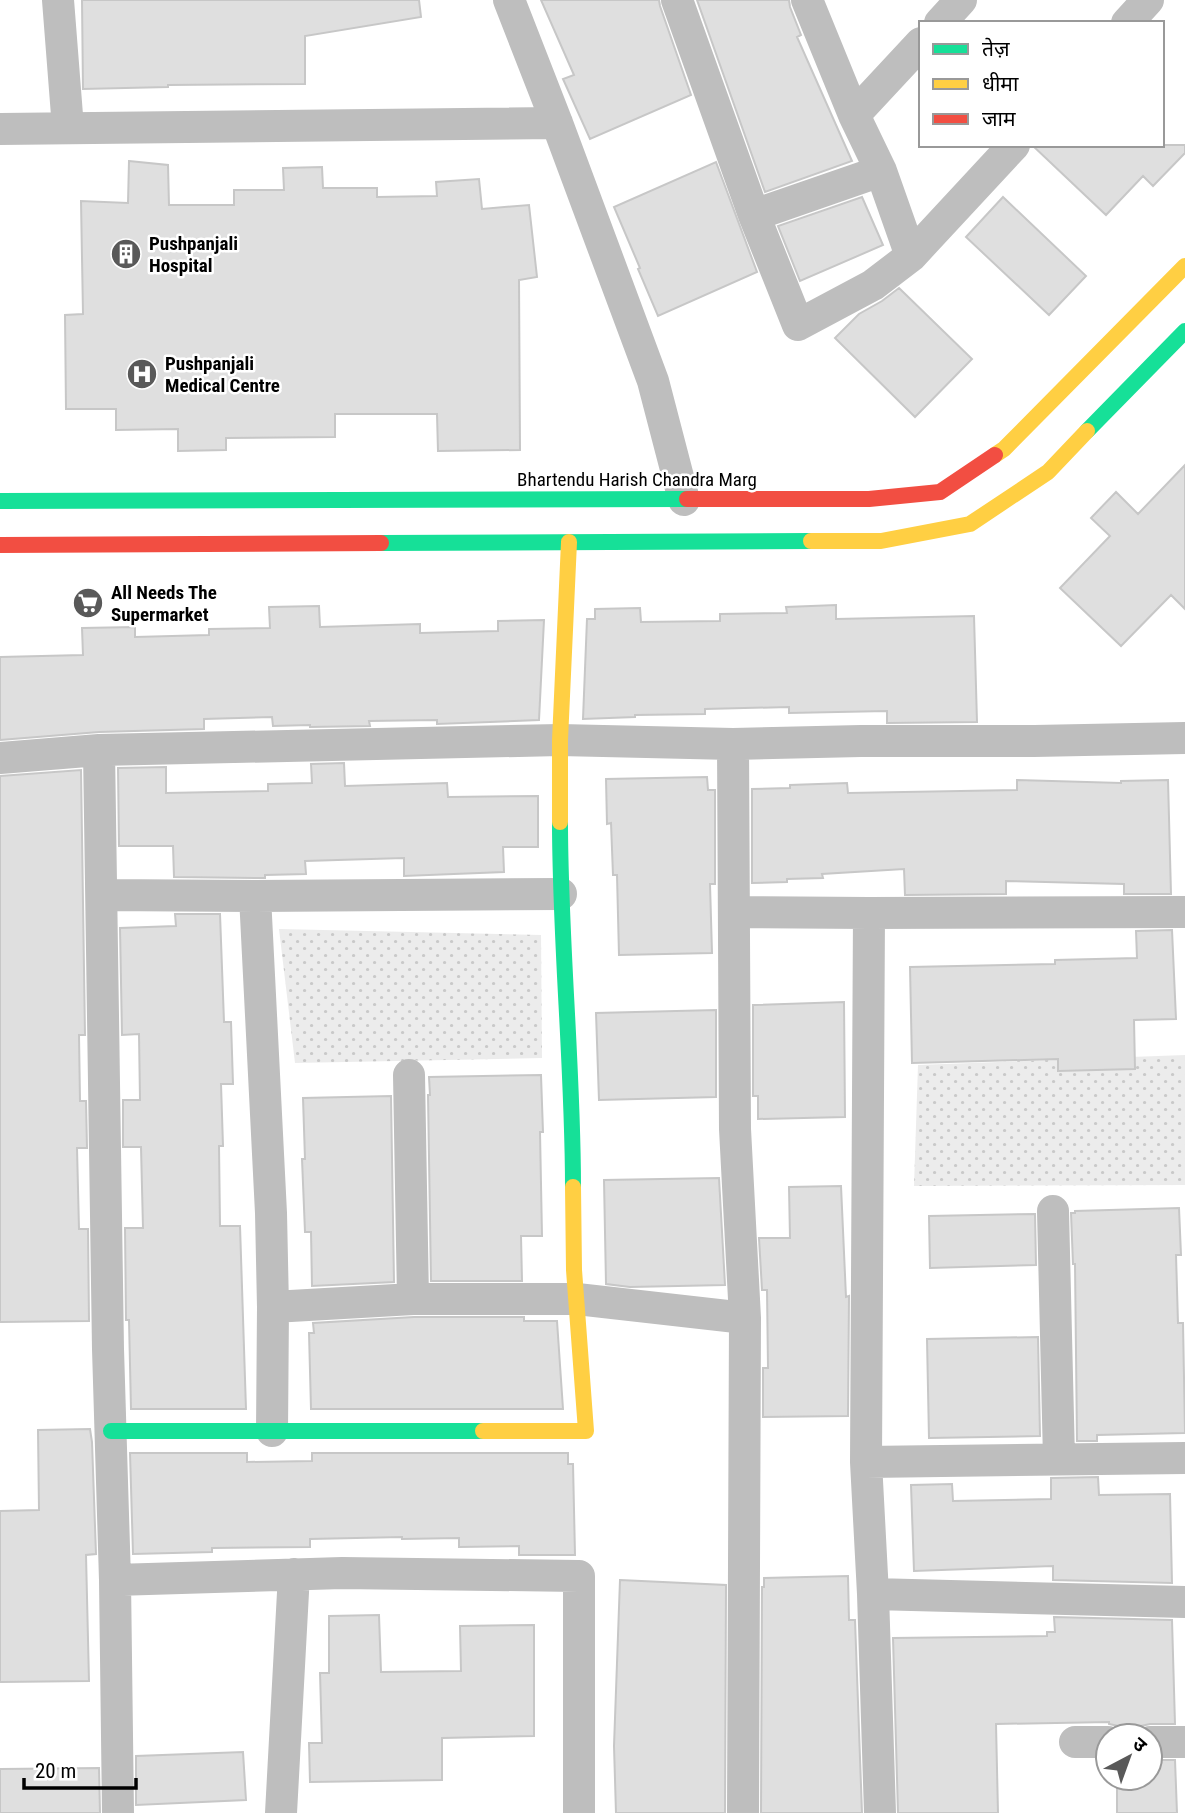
<svg xmlns="http://www.w3.org/2000/svg" width="1185" height="1813" font-family="'Roboto Condensed','Noto Sans Devanagari',sans-serif">
<style>
.park{fill:url(#park-dots)}
.building{fill:#dfdfdf;stroke:#c7c7c7;stroke-width:2}
.lines{fill:none;stroke-linecap:round;stroke-linejoin:round}
.street{stroke:#bebebe;stroke-width:32}
.fast{stroke:#16e098;stroke-width:16}
.slow{stroke:#ffcf43;stroke-width:16}
.jam{stroke:#f24e42;stroke-width:16}
.labels{text-anchor:middle;dominant-baseline:central;stroke-width:5;stroke-linejoin:round;paint-order:stroke}
.poi-label{font-size:19px;font-weight:bold;fill:#000;stroke:#fff;text-anchor:start}
.street-label{font-size:19px;fill:#000;stroke:#fff}
</style>
<defs>
<pattern id="park-dots" width="8" height="8" patternUnits="userSpaceOnUse" patternTransform="scale(1.75)"><rect width="8" height="8" fill="#ececec"/><path d="M2 2h.1M6 6h.1" fill="none" stroke="#c9c9c9" stroke-width="1.8" stroke-linecap="round"/></pattern>
</defs>
<rect width="100%" height="100%" fill="#fff"/>
<path class="park" d="M 279,929 L 541,935 L 542,1058 L 295,1063 Z
M 1185,1055 L 1185,1185 L 914,1186 L 918,1065 Z"/>
<path class="building" d="M 82,0 L 419,0 L 421,17 L 305,36 L 305,84 L 168,85 L 168,87 L 83,89 Z
M 541,0 L 659,0 L 660,6 L 691,95 L 590,139 L 563,79 L 574,75 Z
M 697,0 L 789,0 L 790,7 L 801,35 L 797,37 L 852,161 L 765,192 Z
M 1032,145 L 1185,145 L 1185,153 L 1153,186 L 1143,176 L 1106,215 Z
M 129,161 L 168,165 L 169,205 L 234,205 L 234,190 L 284,190 L 283,168 L 322,167 L 323,188 L 377,188 L 377,197 L 437,196 L 436,182 L 479,179 L 482,209 L 529,205 L 537,277 L 519,280 L 520,450 L 438,451 L 437,414 L 335,414 L 335,437 L 226,438 L 226,450 L 178,451 L 178,429 L 116,430 L 116,409 L 66,409 L 65,315 L 83,314 L 81,201 L 128,203 Z
M 716,162 L 757,272 L 658,316 L 638,269 L 640,268 L 614,207 Z
M 862,197 L 883,245 L 800,281 L 778,226 Z
M 1003,197 L 1086,276 L 1049,315 L 966,237 Z
M 899,288 L 972,359 L 915,417 L 835,338 L 859,314 L 882,301 Z
M 1185,465 L 1185,609 L 1171,595 L 1121,646 L 1060,588 L 1110,536 L 1091,518 L 1116,492 L 1138,514 Z
M 836,605 L 836,619 L 974,616 L 977,722 L 887,723 L 887,711 L 789,713 L 789,707 L 705,709 L 705,714 L 635,715 L 635,717 L 583,719 L 587,619 L 595,619 L 595,609 L 640,608 L 641,622 L 720,621 L 720,614 L 787,613 L 786,607 Z
M 319,606 L 320,627 L 420,624 L 420,633 L 498,631 L 498,621 L 544,620 L 539,720 L 437,724 L 437,720 L 369,721 L 370,726 L 310,727 L 310,725 L 273,726 L 272,717 L 204,719 L 204,729 L 99,732 L 0,740 L 0,657 L 83,655 L 82,628 L 135,627 L 135,637 L 209,635 L 209,629 L 270,628 L 269,607 Z
M 344,763 L 345,786 L 447,783 L 448,797 L 538,796 L 538,847 L 503,847 L 504,872 L 404,876 L 404,858 L 305,861 L 306,874 L 265,875 L 265,878 L 255,878 L 174,877 L 173,846 L 119,846 L 118,768 L 166,767 L 166,793 L 268,791 L 268,784 L 312,783 L 311,764 Z
M 81,770 L 85,1035 L 79,1035 L 80,1101 L 86,1101 L 87,1148 L 77,1148 L 79,1229 L 88,1229 L 89,1321 L 0,1322 L 0,776 Z
M 707,777 L 708,790 L 715,790 L 715,884 L 710,884 L 712,953 L 619,955 L 617,875 L 613,875 L 611,823 L 607,824 L 606,779 Z
M 1017,780 L 1121,783 L 1121,781 L 1168,780 L 1171,894 L 1124,894 L 1124,884 L 1006,881 L 1006,894 L 905,895 L 904,869 L 822,874 L 823,878 L 787,879 L 787,882 L 752,883 L 752,789 L 790,788 L 790,785 L 847,783 L 848,793 L 1017,790 Z
M 175,914 L 220,914 L 224,1022 L 231,1022 L 233,1084 L 221,1084 L 223,1146 L 219,1146 L 220,1226 L 240,1226 L 246,1409 L 131,1409 L 129,1320 L 126,1320 L 125,1228 L 143,1228 L 141,1147 L 123,1147 L 123,1100 L 140,1100 L 139,1034 L 122,1035 L 120,928 L 176,926 Z
M 1172,930 L 1176,1019 L 1134,1020 L 1135,1069 L 1058,1071 L 1058,1059 L 912,1063 L 910,967 L 1055,964 L 1055,960 L 1137,958 L 1136,931 Z
M 844,1002 L 845,1117 L 758,1119 L 758,1096 L 753,1096 L 753,1005 Z
M 716,1010 L 716,1097 L 599,1100 L 596,1013 Z
M 541,1075 L 543,1132 L 540,1132 L 542,1236 L 521,1236 L 522,1281 L 431,1281 L 428,1095 L 430,1095 L 429,1077 Z
M 391,1096 L 394,1282 L 312,1286 L 311,1232 L 305,1232 L 302,1159 L 305,1159 L 303,1098 Z
M 719,1178 L 725,1285 L 630,1287 L 606,1284 L 604,1180 Z
M 841,1186 L 846,1297 L 849,1296 L 848,1416 L 763,1417 L 763,1368 L 768,1368 L 767,1290 L 762,1290 L 759,1238 L 790,1238 L 789,1187 Z
M 1179,1208 L 1181,1255 L 1176,1255 L 1178,1323 L 1183,1323 L 1185,1433 L 1097,1435 L 1097,1441 L 1077,1441 L 1075,1264 L 1073,1264 L 1071,1213 L 1075,1213 L 1075,1211 Z
M 1035,1214 L 1036,1265 L 930,1268 L 929,1216 Z
M 414,1317 L 524,1317 L 524,1321 L 557,1321 L 563,1409 L 311,1409 L 309,1333 L 314,1333 L 313,1323 Z
M 1038,1337 L 1040,1436 L 929,1438 L 927,1339 Z
M 90,1429 L 92,1442 L 96,1554 L 86,1555 L 89,1681 L 0,1682 L 0,1511 L 39,1510 L 38,1430 Z
M 130,1453 L 247,1453 L 247,1462 L 312,1461 L 312,1453 L 568,1453 L 568,1464 L 573,1464 L 575,1555 L 519,1555 L 519,1546 L 459,1547 L 459,1538 L 402,1539 L 402,1537 L 310,1539 L 310,1547 L 212,1548 L 212,1552 L 133,1554 Z
M 1098,1477 L 1099,1495 L 1170,1494 L 1172,1583 L 1053,1580 L 1053,1566 L 914,1571 L 911,1485 L 952,1484 L 953,1501 L 1051,1499 L 1051,1478 Z
M 848,1576 L 849,1620 L 855,1620 L 862,1813 L 761,1813 L 762,1587 L 764,1587 L 764,1578 Z
M 620,1580 L 726,1585 L 725,1813 L 616,1813 L 614,1746 Z
M 379,1615 L 381,1672 L 461,1671 L 460,1626 L 534,1625 L 534,1736 L 442,1738 L 442,1780 L 310,1782 L 309,1743 L 322,1743 L 320,1673 L 329,1673 L 329,1616 Z
M 1054,1617 L 1172,1620 L 1175,1724 L 1150,1724 L 1141,1726 L 1135,1732 L 1133,1736 L 1125,1736 L 1118,1726 L 1109,1724 L 1109,1722 L 996,1724 L 998,1813 L 898,1813 L 893,1638 L 1047,1636 L 1047,1632 L 1055,1632 Z
M 243,1752 L 246,1800 L 136,1805 L 136,1756 Z
M 1150,1760 L 1175,1760 L 1177,1813 L 1117,1813 L 1117,1778 L 1150,1778 Z
M 99,1768 L 100,1813 L 0,1813 L 0,1769 Z"/>
<g class="lines">
<path class="street" d="M 58,0 L 68,128
M 509,0 L 557,123 L 653,381 L 684,500
M 677,0 L 754,215 L 798,325 L 873,285 L 911,256 L 1014,145
M 807,0 L 854,115 L 881,171 L 911,256
M 940,23 L 961,0
M 1127,23 L 1148,0
M 854,115 L 921,43
M 0,129 L 557,123
M 754,215 L 881,171
M 733,744 L 735,1129 L 745,1318 L 743,1813
M 99,750 L 108,1349 L 115,1580 L 118,1813
M 0,758 L 99,750 L 560,740 L 733,744 L 861,741 L 1034,741 L 1185,738
M 102,895 L 255,896 L 561,894
M 255,896 L 271,1213 L 273,1307 L 272,1431
M 735,912 L 869,913 L 1185,912
M 869,913 L 866,1462 L 873,1594 L 880,1813
M 409,1075 L 413,1299
M 1053,1211 L 1059,1459
M 273,1307 L 413,1299 L 577,1299 L 745,1318
M 866,1462 L 1185,1458
M 115,1580 L 342,1573 L 579,1576 L 579,1813
M 873,1594 L 1185,1602
M 1075,1742 L 1108,1742
M 1150,1742 L 1185,1742
M 281,1813 L 294,1574"/>
<path class="fast" d="M 1087,431 L 1185,331
M 0,501 L 687,499
M 381,543 L 811,541
M 560,822 C 560,944 573,1065 573,1187
M 111,1431 L 483,1431"/>
<path class="slow" d="M 995,455 L 1004,449 L 1185,266
M 811,541 L 881,541 L 970,524 L 1048,472 L 1087,431
M 560,822 L 560,740 L 569,542
M 483,1431 L 586,1431 L 574,1270 L 573,1187"/>
<path class="jam" d="M 687,499 L 869,499 L 940,492 L 995,455
M 0,545 L 381,543"/>
</g>
<defs>
<g id="building-disc" transform="scale(1.575)"><circle r="9.5" fill="#595959" stroke="#fff"/><path d="M-4-6H4V6H1V3H-1V6H-4ZM-2.5-4.3h1.7v1.8h-1.7ZM.8-4.3h1.7v1.8H.8ZM-2.5-1h1.7V.8h-1.7ZM.8-1h1.7V.8H.8Z" fill="#fff"/></g>
<g id="hospital-disc" transform="scale(1.575)"><circle r="9.5" fill="#595959" stroke="#fff"/><path d="M-5-5h3v3.5h4V-5h3V5h-3V1.5h-4V5h-3Z" fill="#fff"/></g>
<g id="supermarket-disc" transform="scale(1.575)"><circle r="9.5" fill="#595959" stroke="#fff"/><path d="M-6-5.5h2.5l.6 2H6L4.5 2H-2.5L-4.4-4H-6ZM-1.5 3.2a1.3 1.3 0 1 0 .1 0ZM3 3.2a1.3 1.3 0 1 0 .1 0Z" fill="#fff"/></g>
</defs>
<g fill-rule="evenodd">
<use href="#building-disc" x="126" y="254"/>
<use href="#hospital-disc" x="142" y="374"/>
<use href="#supermarket-disc" x="88" y="603"/>
</g>
<g class="labels">
<g class="poi-label">
<text x="149" y="243">Pushpanjali<tspan x="149" dy="22">Hospital</tspan></text>
<text x="165" y="363">Pushpanjali<tspan x="165" dy="22">Medical Centre</tspan></text>
<text x="111" y="592">All Needs The<tspan x="111" dy="22">Supermarket</tspan></text>
</g>
<g class="street-label">
<text x="637" y="479">Bhartendu Harish Chandra Marg</text>
</g>
</g>
<rect x="919" y="21" width="245" height="126" fill="#ffffff" stroke="#999999" stroke-width="2"/>
<rect x="933" y="44" width="35" height="10" fill="#16e098" stroke="#999999" stroke-width="2"/>
<text x="982" y="56" font-size="21" fill="#000000">तेज़</text>
<rect x="933" y="79" width="35" height="10" fill="#ffcf43" stroke="#999999" stroke-width="2"/>
<text x="982" y="91" font-size="21" fill="#000000">धीमा</text>
<rect x="933" y="114" width="35" height="10" fill="#f24e42" stroke="#999999" stroke-width="2"/>
<text x="982" y="126" font-size="21" fill="#000000">जाम</text>
<g transform="translate(1129 1757) rotate(41)"><circle r="33" fill="#ffffff" stroke="#999999" stroke-width="2"/>
<path d="M0-5L12 26L0 18L-12 26Z" fill="#595959"/>
<text y="-10" font-size="19" font-weight="bold" text-anchor="middle" fill="#000000">उ</text>
</g>
<path d="M24 1778v10h112v-10" fill="none" stroke="#000000" stroke-width="3.5"/>
<text x="35" y="1778" font-size="21" fill="#000000" stroke="#ffffff" stroke-width="5" paint-order="stroke">20 m</text>
</svg>
